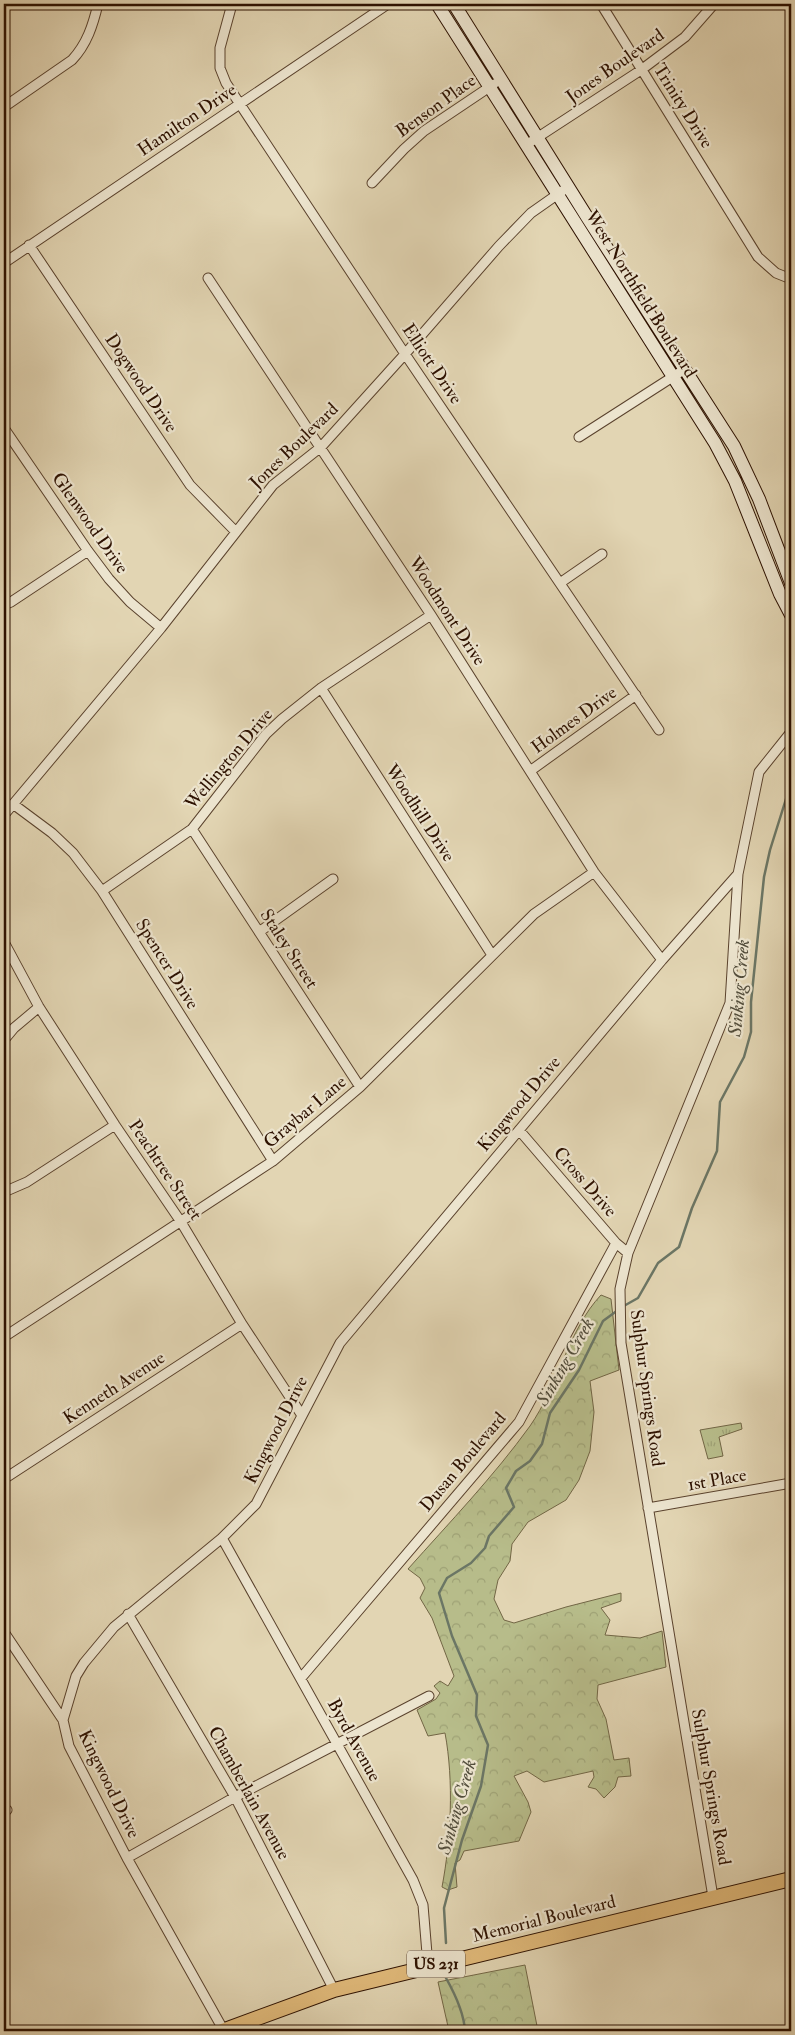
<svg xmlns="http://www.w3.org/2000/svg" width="795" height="2035" font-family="'IM FELL Double Pica',serif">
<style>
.forest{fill:url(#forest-crowns);stroke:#726645}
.park{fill:url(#park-tufts);stroke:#726645}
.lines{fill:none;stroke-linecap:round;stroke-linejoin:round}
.stream{stroke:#6b7665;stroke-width:2.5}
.minor-casing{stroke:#5a422d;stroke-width:11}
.secondary-casing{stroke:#2d1100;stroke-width:14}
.primary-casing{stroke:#2d1100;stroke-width:16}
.minor{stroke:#ece4ce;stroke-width:9}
.secondary{stroke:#ece4ce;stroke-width:12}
.primary{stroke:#e1ba7a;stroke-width:14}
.labels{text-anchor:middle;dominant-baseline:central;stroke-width:4.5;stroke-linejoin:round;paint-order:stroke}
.shield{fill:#ece4ce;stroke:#66503e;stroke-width:1}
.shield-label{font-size:16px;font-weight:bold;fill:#2d1100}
.street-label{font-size:18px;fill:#2d1100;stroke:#ece4ce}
.water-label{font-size:19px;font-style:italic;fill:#514c3b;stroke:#ece4ce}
</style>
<defs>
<pattern id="forest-crowns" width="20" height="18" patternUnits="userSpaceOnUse" patternTransform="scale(1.25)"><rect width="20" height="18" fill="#b7bc8a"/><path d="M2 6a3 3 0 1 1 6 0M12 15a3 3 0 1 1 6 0" fill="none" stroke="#9ea175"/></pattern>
<pattern id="park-tufts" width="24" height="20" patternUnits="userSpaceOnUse" patternTransform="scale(1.25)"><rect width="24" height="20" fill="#b7bc8a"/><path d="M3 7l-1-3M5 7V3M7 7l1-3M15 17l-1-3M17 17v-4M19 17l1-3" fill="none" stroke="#9ea175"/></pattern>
</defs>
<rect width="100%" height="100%" fill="#e2d5b3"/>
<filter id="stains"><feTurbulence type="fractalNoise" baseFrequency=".004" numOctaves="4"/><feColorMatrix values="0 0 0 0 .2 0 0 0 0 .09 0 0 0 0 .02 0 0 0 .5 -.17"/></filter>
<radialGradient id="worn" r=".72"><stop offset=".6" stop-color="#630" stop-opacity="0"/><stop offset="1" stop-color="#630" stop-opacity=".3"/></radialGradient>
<path class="forest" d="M 601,1295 L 611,1299 L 619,1370 L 590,1381 L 594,1412 L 590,1451 L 579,1480 L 566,1500 L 528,1522 L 512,1544 L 510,1561 L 498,1580 L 494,1599 L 504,1620 L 514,1623 L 566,1607 L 621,1593 L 621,1601 L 601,1608 L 610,1620 L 605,1635 L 640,1638 L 662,1631 L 666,1667 L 598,1685 L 597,1699 L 606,1719 L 614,1760 L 629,1758 L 631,1776 L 618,1777 L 615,1787 L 604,1798 L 596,1789 L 588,1787 L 594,1777 L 593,1771 L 544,1782 L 527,1771 L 514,1776 L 528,1802 L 531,1812 L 519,1841 L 464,1851 L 460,1860 L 455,1863 L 457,1887 L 448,1890 L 442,1887 C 451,1840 454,1781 445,1733 L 428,1736 L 417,1710 L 436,1699 L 440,1693 L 434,1686 L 440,1681 L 448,1686 L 454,1676 L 432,1618 L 420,1598 L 425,1588 L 420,1578 L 408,1569 C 449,1523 494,1476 530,1426 C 558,1386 568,1330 601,1295 Z
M 525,1965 L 538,2031 L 449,2031 L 438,1982 Z"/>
<path class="park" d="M 741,1423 L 742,1429 L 719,1437 L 723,1456 L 708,1459 L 700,1430 Z"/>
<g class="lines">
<path class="stream" d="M 622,1307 L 638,1298 L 658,1263 L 679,1247 L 692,1208 L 717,1151 L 720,1102 L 744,1057 L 751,1032 L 751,1002 L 764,877 L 770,850 L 791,783
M 446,1943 L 444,1908 L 462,1840 L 481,1786 L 488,1745 L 476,1716 L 477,1695 L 452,1636 L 439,1593 L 447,1578 L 471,1563 L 485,1548 L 489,1536 L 514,1507 L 506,1488 L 516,1471 L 530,1461 L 542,1444 L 550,1413 L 579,1370 L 603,1321 L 618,1310
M 446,1978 C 455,1994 464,2013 465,2031"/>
<g class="minor-casing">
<path id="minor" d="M 232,4 L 220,48 L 220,68 L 226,83 L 405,354 L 659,730
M 601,4 L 758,257 L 776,273 L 791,279
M 4,107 L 72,60 C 87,44 93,25 98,4
M 526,145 L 641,70 L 685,37 L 714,4
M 372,183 L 404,149 L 424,131 L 494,84
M 29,245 L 190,485 L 236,532
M 4,263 L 388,4
M 208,278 L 431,615 L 594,872 L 662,960
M 4,428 L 88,551 L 109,579 L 130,602 L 161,628
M 579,437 L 685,369
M 560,583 L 602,554
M 4,605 L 11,602 L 88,551
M 321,688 L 492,955
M 530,771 L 636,695
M 13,804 L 52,833 L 73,853 L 102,891 L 273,1161
M 4,815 L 161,628 L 273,485 L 321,447 L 405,354 L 499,246 L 531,213 L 568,187
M 192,829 L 360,1087
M 102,891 L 192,829 L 266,734 L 282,719 L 321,688 L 431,615
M 259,932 L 333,879
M 4,942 L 39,1007 L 115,1125 L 181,1222 L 242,1324 L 301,1414
M 4,1040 L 14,1028 L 39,1007
M 519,1130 L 616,1243 L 628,1253
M 4,1192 L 27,1182 L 115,1125
M 4,1337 L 273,1161 L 360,1087 L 534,914 L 594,872
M 4,1479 L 242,1324
M 648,1508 L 791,1483
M 222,1538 L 413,1880 L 423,1905 L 428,1966
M 128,1614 L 235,1797 L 334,1990
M 4,1632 L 63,1720
M 301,1678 L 519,1422 L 616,1243
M 4,1811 L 7,1810
M 127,1858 L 235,1797 L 429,1696
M 713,1897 L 621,1343 L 620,1289 L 628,1253 L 730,1003 L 738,874 L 759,772 L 791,732
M 224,2031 L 127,1858 L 69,1746 L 63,1720 L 76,1676 L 84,1663 L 114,1627 L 222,1538 L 256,1504 L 340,1343 L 662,960 L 738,874"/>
</g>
<g class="secondary-casing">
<path id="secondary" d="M 437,4 L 715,443 L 735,481 L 780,594 L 791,615
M 454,4 L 587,217 L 734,446 L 759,499 L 791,583"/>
</g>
<g class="primary-casing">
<path id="primary" d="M 222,2031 L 334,1990 L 791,1879"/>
</g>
<use href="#minor" class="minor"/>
<use href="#secondary" class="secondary"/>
<use href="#primary" class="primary"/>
</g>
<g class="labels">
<rect class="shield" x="407" y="1950.5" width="58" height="27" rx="4"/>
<g class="shield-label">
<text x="436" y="1964">US 231</text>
</g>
<g class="street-label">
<text transform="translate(615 66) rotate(-35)">Jones Boulevard</text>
<text transform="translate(436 106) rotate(-36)">Benson Place</text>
<text transform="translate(683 106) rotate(58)">Trinity Drive</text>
<text transform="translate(187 120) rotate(-34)">Hamilton Drive</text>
<text transform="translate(641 294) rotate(58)">West Northfield Boulevard</text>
<text transform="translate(432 364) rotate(56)">Elliott Drive</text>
<text transform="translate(141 383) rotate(56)">Dogwood Drive</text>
<text transform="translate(294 446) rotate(-44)">Jones Boulevard</text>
<text transform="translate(90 523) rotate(55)">Glenwood Drive</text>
<text transform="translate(447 611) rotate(57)">Woodmont Drive</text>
<text transform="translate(574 720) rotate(-36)">Holmes Drive</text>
<text transform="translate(229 759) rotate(-50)">Wellington Drive</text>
<text transform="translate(420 813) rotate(57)">Woodhill Drive</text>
<text transform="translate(289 949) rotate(57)">Staley Street</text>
<text transform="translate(167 964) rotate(58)">Spencer Drive</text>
<text transform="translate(519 1104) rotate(-50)">Kingwood Drive</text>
<text transform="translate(305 1112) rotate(-40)">Graybar Lane</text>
<text transform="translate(165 1170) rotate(56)">Peachtree Street</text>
<text transform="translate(585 1182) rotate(49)">Cross Drive</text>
<text transform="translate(114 1388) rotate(-33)">Kenneth Avenue</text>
<text transform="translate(647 1388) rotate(82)">Sulphur Springs Road</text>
<text transform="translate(276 1430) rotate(-63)">Kingwood Drive</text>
<text transform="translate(463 1462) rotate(-50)">Dusan Boulevard</text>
<text transform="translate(717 1480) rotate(-10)">1st Place</text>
<text transform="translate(354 1740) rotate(61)">Byrd Avenue</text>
<text transform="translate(109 1784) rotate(64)">Kingwood Drive</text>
<text transform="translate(711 1787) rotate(80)">Sulphur Springs Road</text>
<text transform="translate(249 1793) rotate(61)">Chamberlain Avenue</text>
<text transform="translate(544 1919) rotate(-14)">Memorial Boulevard</text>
</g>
<g class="water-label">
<text transform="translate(739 988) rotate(-85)">Sinking Creek</text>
<text transform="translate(565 1362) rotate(-60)">Sinking Creek</text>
<text transform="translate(457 1807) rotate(-74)">Sinking Creek</text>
</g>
</g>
<rect width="795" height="2035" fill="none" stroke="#e2d5b3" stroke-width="20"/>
<rect x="5" y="5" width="785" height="2025" fill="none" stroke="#2d1100" stroke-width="2.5"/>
<rect x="10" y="10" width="775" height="2015" fill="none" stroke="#2d1100"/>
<rect width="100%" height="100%" filter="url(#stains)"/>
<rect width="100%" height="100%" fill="url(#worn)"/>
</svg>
